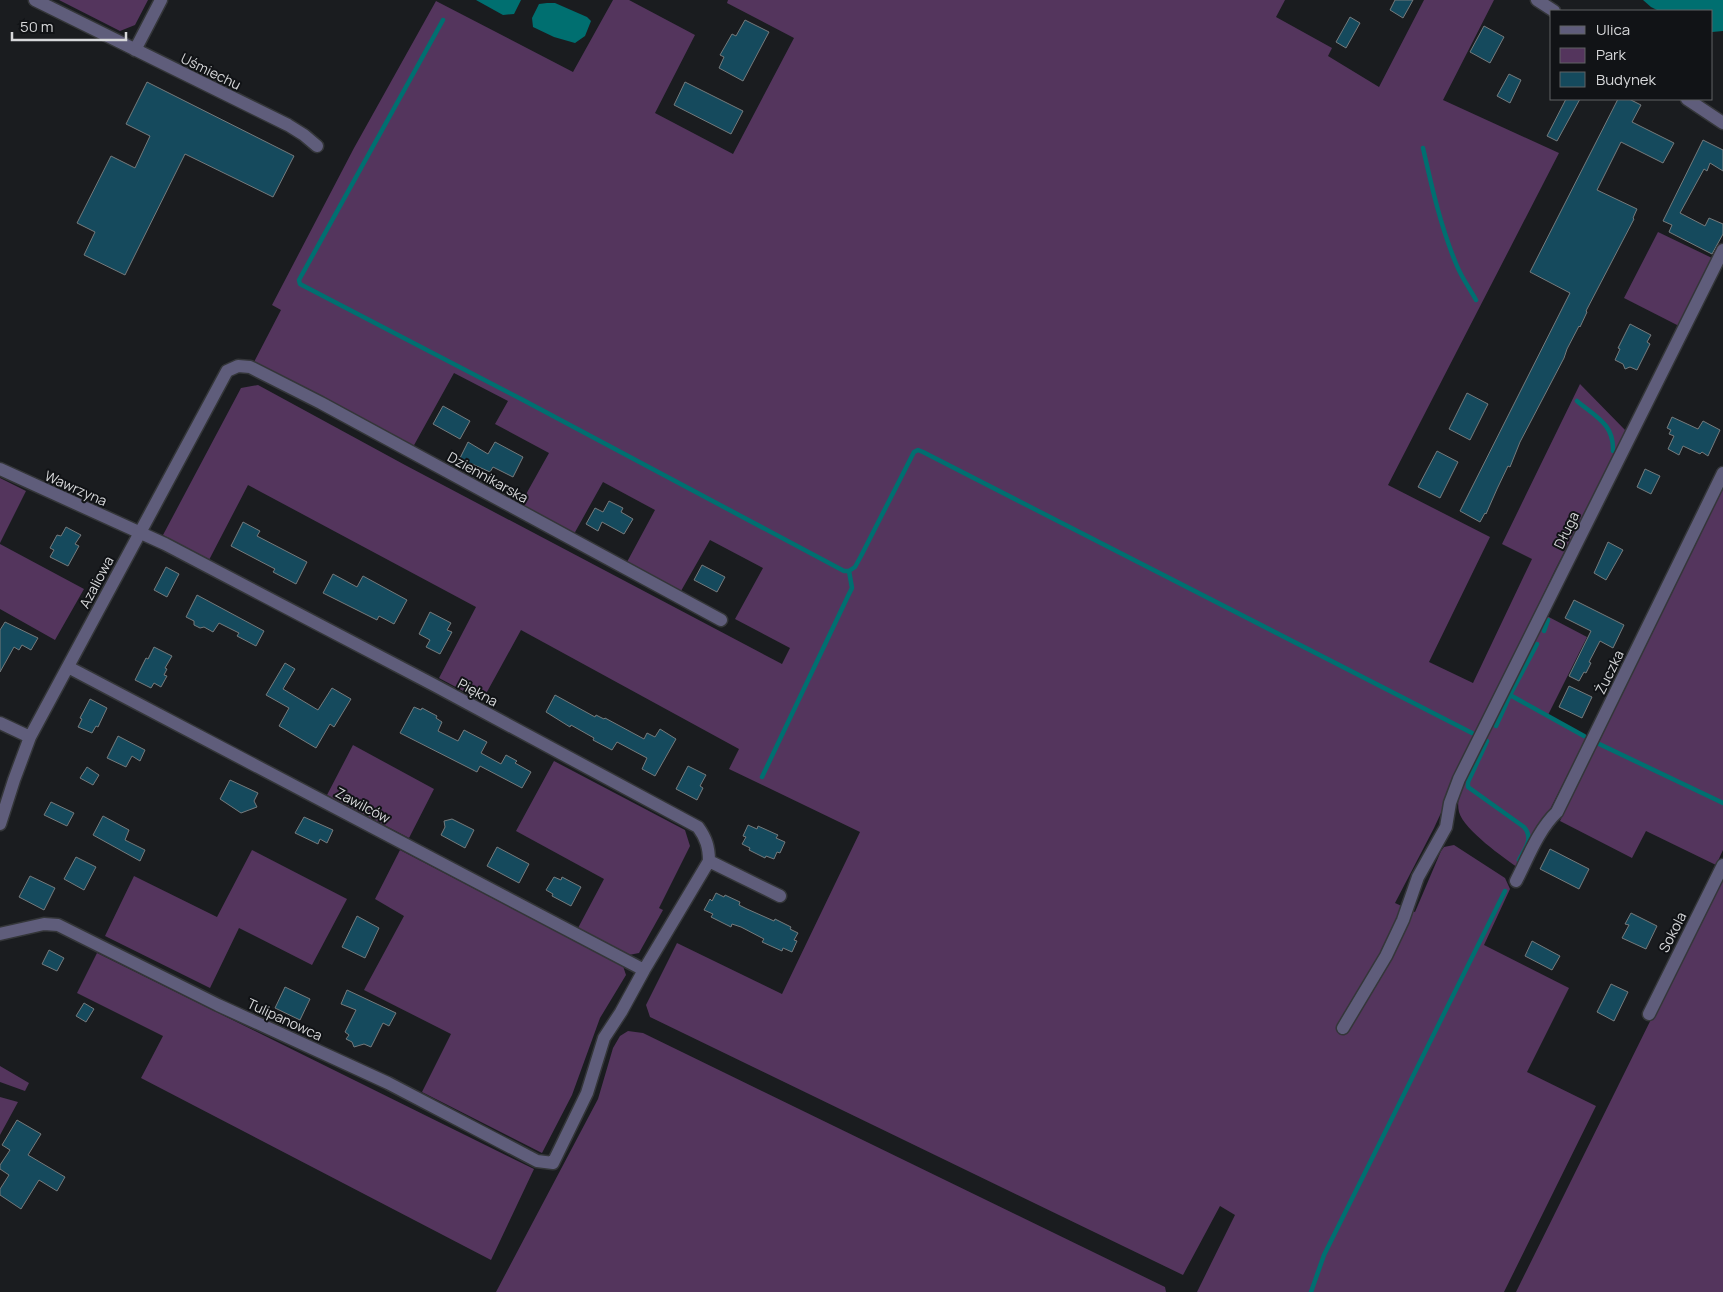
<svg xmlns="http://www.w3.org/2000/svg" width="1723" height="1292" font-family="Manrope,sans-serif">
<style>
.green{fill:#54355d}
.water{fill:#006f70}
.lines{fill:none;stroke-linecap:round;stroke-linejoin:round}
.stream{stroke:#006f70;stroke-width:4.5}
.building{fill:#154a5d;stroke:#757a7c}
.minor-casing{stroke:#343639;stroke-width:15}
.minor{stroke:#5f5d7b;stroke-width:12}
.labels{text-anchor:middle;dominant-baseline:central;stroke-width:4;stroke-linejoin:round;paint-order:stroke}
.street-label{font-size:14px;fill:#d7d8da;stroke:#111316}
</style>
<rect width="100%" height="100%" fill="#1a1c1f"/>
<path class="green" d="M 59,0 L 148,0 L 135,25 L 120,31 Z
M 613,0 L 629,0 L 695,35 L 655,113 L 733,154 L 794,38 L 727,3 L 728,0 L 1285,0 L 1276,17 L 1332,48 L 1328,56 L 1379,87 L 1424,0 L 1494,0 L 1443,100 L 1559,153 L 1388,485 L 1490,537 L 1429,662 L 1473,683 L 1532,559 L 1502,544 L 1580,384 L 1626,431 L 1555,570 L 1495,696 L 1434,828 L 1395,903 L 1415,912 L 1441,851 L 1444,847 L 1454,845 L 1505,878 L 1510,889 L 1484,945 L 1569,988 L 1527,1072 L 1596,1106 L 1504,1292 L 1197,1292 L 1235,1215 L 1220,1206 L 1183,1275 L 650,1017 L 646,1005 L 677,943 L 782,994 L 860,832 L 729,769 L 739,749 L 521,630 L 482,701 L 439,678 L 476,607 L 248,485 L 209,560 L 163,535 L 241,388 L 258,385 L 405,465 L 782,664 L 790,648 L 735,619 L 763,568 L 710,540 L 681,591 L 627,562 L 655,510 L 603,482 L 574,534 L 520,505 L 549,453 L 495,424 L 508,401 L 454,373 L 413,447 L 254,362 L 281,310 L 272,305 L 354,148 L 436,1 L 573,72 Z
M 1658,232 L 1712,258 L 1679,326 L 1624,298 Z
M 0,478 L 26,491 L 0,543 Z
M 1723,488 L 1723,850 L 1716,865 L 1646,831 L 1632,858 L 1560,821 Z
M 0,544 L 84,589 L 55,640 L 0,609 Z
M 1545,615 L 1587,637 L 1547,717 L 1586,738 L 1520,869 C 1504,858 1464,830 1459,812 C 1457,803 1459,794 1461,784 Z
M 353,745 L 434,789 L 409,838 L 327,795 Z
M 554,761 L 685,830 L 690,846 L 659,908 L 663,910 L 639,953 L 629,955 L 578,928 L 604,879 L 516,831 Z
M 252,850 L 347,899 L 312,965 L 239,928 L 210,988 L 105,936 L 134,876 L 217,917 Z
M 400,850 L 623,966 L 626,975 L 600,1018 L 572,1095 L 542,1153 L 422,1092 L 451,1034 L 364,990 L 404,916 L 375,899 Z
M 1723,874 L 1723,1292 L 1516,1292 Z
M 97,953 L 534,1169 L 491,1260 L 141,1078 L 163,1036 L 77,993 Z
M 628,1031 L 643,1033 L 1165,1287 L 1166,1292 L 496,1292 L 598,1099 L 613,1048 L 620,1036 Z
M 0,1066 L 29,1083 L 25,1091 L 0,1082 Z
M 0,1097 L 18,1102 L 0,1135 Z"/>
<path class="water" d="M 476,0 L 521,0 L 514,14 L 503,15 Z
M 1643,0 L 1723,0 L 1723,31 L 1712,32 L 1712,11 L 1659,11 L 1651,7 Z
M 547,3 L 555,3 L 587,17 L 591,21 L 585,36 L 575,43 L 554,37 L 533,27 L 532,18 L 539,4 Z"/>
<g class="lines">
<path class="stream" d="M 443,20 L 299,280 L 300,284 L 523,400 L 844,571 L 849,571
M 1423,148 C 1432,188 1441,228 1457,266 C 1462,278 1470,289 1476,300
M 1577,401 C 1596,417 1614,424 1613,451
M 849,571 L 855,567 L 861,556 L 914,452 L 918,450 L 923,452 L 1472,733
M 1544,631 L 1548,620
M 1510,695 L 1584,736
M 1496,726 L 1510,695 L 1537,644
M 1487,741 L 1468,782 L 1468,787 L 1524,827 C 1534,838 1525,849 1519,860
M 1595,742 L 1723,803
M 762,777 L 848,596 L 852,588 L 849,571
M 1311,1292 L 1324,1255 L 1505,891"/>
</g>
<path class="building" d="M 1395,0 L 1413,0 L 1403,18 L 1390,10 Z
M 1350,17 L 1360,23 L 1346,48 L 1336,42 Z
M 745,20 L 769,32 L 743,81 L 719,68 L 724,57 L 720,55 L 732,34 L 736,36 Z
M 1484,26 L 1504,37 L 1490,63 L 1470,52 Z
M 1509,74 L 1521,80 L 1510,103 L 1497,96 Z
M 147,82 L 294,156 L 273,197 L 185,154 L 125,275 L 84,255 L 95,232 L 77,223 L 111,156 L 135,168 L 150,136 L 126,124 Z
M 685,82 L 743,111 L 731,134 L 674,105 Z
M 1566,99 L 1580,99 L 1557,141 L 1547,136 Z
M 1618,99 L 1629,99 L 1641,105 L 1632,122 L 1674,143 L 1663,163 L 1621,142 L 1597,190 L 1637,209 L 1633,218 L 1634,219 L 1586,311 L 1587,312 L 1580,327 L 1579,326 L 1567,349 L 1564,358 L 1520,442 L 1510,467 L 1508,466 L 1497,489 L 1486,514 L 1485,513 L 1480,522 L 1460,511 L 1570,293 L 1530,272 Z
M 1703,140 L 1723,150 L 1723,171 L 1710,163 L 1707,171 L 1704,169 L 1680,213 L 1705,226 L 1709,218 L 1723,224 L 1723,234 L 1712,254 L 1669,232 L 1672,225 L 1663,221 Z
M 1630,324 L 1651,335 L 1647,342 L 1650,344 L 1637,370 L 1630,367 L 1625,369 L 1623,364 L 1615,360 L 1620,349 L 1618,348 Z
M 1467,393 L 1488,404 L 1470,440 L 1449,429 Z
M 443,406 L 470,421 L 460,439 L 433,424 Z
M 1672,417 L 1698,429 L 1703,421 L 1720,430 L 1708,456 L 1702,452 L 1700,454 L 1683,446 L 1679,455 L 1668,449 L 1674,436 L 1669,434 L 1671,430 L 1667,428 Z
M 468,442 L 488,454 L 495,442 L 523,457 L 513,477 L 493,467 L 490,472 L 472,464 L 470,469 L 458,462 Z
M 1437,451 L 1458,462 L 1440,498 L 1418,487 Z
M 1645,469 L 1660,476 L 1651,494 L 1637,487 Z
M 609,501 L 623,508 L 621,512 L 633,519 L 624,534 L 602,522 L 598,531 L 586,524 L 595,508 L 603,512 Z
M 243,522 L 260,531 L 257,536 L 307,562 L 296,584 L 273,572 L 275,569 L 231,546 Z
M 66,527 L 81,535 L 75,544 L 79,546 L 68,566 L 50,557 L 54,550 L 50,548 L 57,535 L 61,536 Z
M 1608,542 L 1623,550 L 1606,580 L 1594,573 Z
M 702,565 L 725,577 L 717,592 L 694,580 Z
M 166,567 L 179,574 L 167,597 L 154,590 Z
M 333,574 L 357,587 L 363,576 L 407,600 L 394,624 L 379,616 L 377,620 L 323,593 Z
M 197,595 L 264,631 L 256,646 L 237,636 L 239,633 L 219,623 L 213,632 L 204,627 L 200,628 L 194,625 L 194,621 L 186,617 Z
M 1574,600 L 1624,625 L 1613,648 L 1600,641 L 1589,662 L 1591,663 L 1586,673 L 1584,672 L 1579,681 L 1569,676 L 1591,631 L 1565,618 Z
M 430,612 L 451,623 L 447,630 L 452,632 L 440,654 L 426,647 L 430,640 L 419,634 Z
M 5,622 L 38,638 L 31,650 L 22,645 L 19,650 L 14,647 L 0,672 L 0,630 Z
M 154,647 L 172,656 L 165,668 L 167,669 L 164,675 L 167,676 L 161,687 L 154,683 L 151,688 L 135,680 L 146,658 L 148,659 Z
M 285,663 L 295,669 L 283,689 L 318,710 L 332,688 L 351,699 L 334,727 L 330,724 L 316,748 L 279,726 L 289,708 L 266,695 Z
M 1569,686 L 1592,697 L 1582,718 L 1559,707 Z
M 555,695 L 595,717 L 596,715 L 604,719 L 605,718 L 644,739 L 647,733 L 655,737 L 660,729 L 676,739 L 655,776 L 642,769 L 647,758 L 617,742 L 612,750 L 593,740 L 594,738 L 571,725 L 570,727 L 546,712 Z
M 90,699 L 107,708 L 98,727 L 96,726 L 92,733 L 78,727 L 82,719 L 80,718 Z
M 414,707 L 421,710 L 422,708 L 437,716 L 436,718 L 442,722 L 438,731 L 458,741 L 464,730 L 487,742 L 481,753 L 501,764 L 506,755 L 517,761 L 515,763 L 531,772 L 522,788 L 480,766 L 477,772 L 400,733 Z
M 118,736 L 145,750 L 140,761 L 132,756 L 126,767 L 107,758 Z
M 688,766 L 706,775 L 700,786 L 703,788 L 697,800 L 676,789 Z
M 87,767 L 99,775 L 93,785 L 80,778 Z
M 230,780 L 258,793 L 254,801 L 257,807 L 241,813 L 220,799 Z
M 51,802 L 74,813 L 67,826 L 44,815 Z
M 103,816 L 129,830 L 125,840 L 145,850 L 140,861 L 93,835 Z
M 304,817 L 333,830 L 327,843 L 320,839 L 318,844 L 295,833 Z
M 452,819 L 474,830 L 465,848 L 441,835 L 445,827 L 444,821 Z
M 748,825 L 757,829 L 758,826 L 778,835 L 776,838 L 785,842 L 780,853 L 777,852 L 774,859 L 766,856 L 765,858 L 749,850 L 750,848 L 742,844 L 746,837 L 743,836 Z
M 497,847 L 529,864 L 519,883 L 487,866 Z
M 1550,849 L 1589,869 L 1579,889 L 1540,869 Z
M 76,857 L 96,867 L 84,890 L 64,879 Z
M 30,876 L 55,888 L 44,910 L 19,897 Z
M 554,877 L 561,880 L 562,877 L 581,887 L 571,906 L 552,896 L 553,894 L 546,890 Z
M 716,893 L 724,897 L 725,895 L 740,902 L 739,905 L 747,909 L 774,921 L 775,919 L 791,927 L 790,929 L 798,933 L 794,940 L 797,941 L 792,952 L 783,948 L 782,951 L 762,942 L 764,939 L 741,927 L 732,924 L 731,927 L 711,917 L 713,914 L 704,910 L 710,899 L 712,901 Z
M 1631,913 L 1657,926 L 1646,949 L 1622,938 L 1629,925 L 1625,924 Z
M 357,916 L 379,928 L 365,958 L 342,947 Z
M 1532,941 L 1560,956 L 1552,970 L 1525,956 Z
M 49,950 L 64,958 L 57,971 L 42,964 Z
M 1611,984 L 1628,992 L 1614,1021 L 1597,1012 Z
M 285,987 L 310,999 L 300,1020 L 275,1008 Z
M 347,990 L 396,1013 L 389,1026 L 383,1023 L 371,1047 L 364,1044 L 354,1047 L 352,1042 L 346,1039 L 349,1035 L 345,1032 L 356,1010 L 341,1004 Z
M 84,1003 L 94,1009 L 86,1022 L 76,1016 Z
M 17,1120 L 41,1134 L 28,1155 L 65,1177 L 57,1191 L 39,1180 L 21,1209 L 0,1195 L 0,1189 L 9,1175 L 0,1169 L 0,1165 L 10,1150 L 2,1145 Z"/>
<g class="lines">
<g class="minor-casing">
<path id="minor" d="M 35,0 L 288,125 L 304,135 L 317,146
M 1537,0 L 1554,11
M 135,50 L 161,0
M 1687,99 L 1723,123
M 0,469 L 165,544 L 434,685 L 698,827 C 706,838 709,847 709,861
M 68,667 L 644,970
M 0,723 L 30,737
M 0,824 L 14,780 L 30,737 L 227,371 L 238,366 L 250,367 L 321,403 L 721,620
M 709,861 L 780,896
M 1516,881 C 1528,858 1538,830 1557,812 L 1723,473
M 0,934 L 44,924 L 58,925 L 218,1005 L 388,1083 L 537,1161 L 553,1163 L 587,1093 L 604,1038 L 621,1012 L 644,970 L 709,861
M 1649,1014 L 1723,865
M 1343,1028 L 1386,956 L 1403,920 L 1418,877 L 1446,827 L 1450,803 L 1459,779 L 1723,250"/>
</g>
<use href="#minor" class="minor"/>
</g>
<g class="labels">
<g class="street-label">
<text transform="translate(211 71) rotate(26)">Uśmiechu</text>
<text transform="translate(488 477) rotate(29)">Dziennikarska</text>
<text transform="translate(76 488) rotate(24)">Wawrzyna</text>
<text transform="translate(1566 530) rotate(-64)">Długa</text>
<text transform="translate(96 582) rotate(-62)">Azaliowa</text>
<text transform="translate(1609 672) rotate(-64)">Żuczka</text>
<text transform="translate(478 692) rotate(28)">Piękna</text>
<text transform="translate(363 805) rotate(28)">Zawilców</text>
<text transform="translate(1672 932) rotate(-63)">Sokola</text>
<text transform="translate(285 1019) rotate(25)">Tulipanowca</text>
</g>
</g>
<rect x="1550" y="10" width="162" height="90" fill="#111316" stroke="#606264"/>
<rect x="1560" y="26" width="25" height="8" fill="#5f5d7b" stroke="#606264"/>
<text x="1596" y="35" font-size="15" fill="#d7d8da">Ulica</text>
<rect x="1560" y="48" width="25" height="15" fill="#54355d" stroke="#606264"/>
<text x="1596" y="60" font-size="15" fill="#d7d8da">Park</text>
<rect x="1560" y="72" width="25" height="15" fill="#154a5d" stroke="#606264"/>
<text x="1596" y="85" font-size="15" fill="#d7d8da">Budynek</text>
<path d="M12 32v8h114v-8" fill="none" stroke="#d7d8da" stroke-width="2.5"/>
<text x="20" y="32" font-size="15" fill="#d7d8da" stroke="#111316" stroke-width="4" paint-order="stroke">50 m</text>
</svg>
